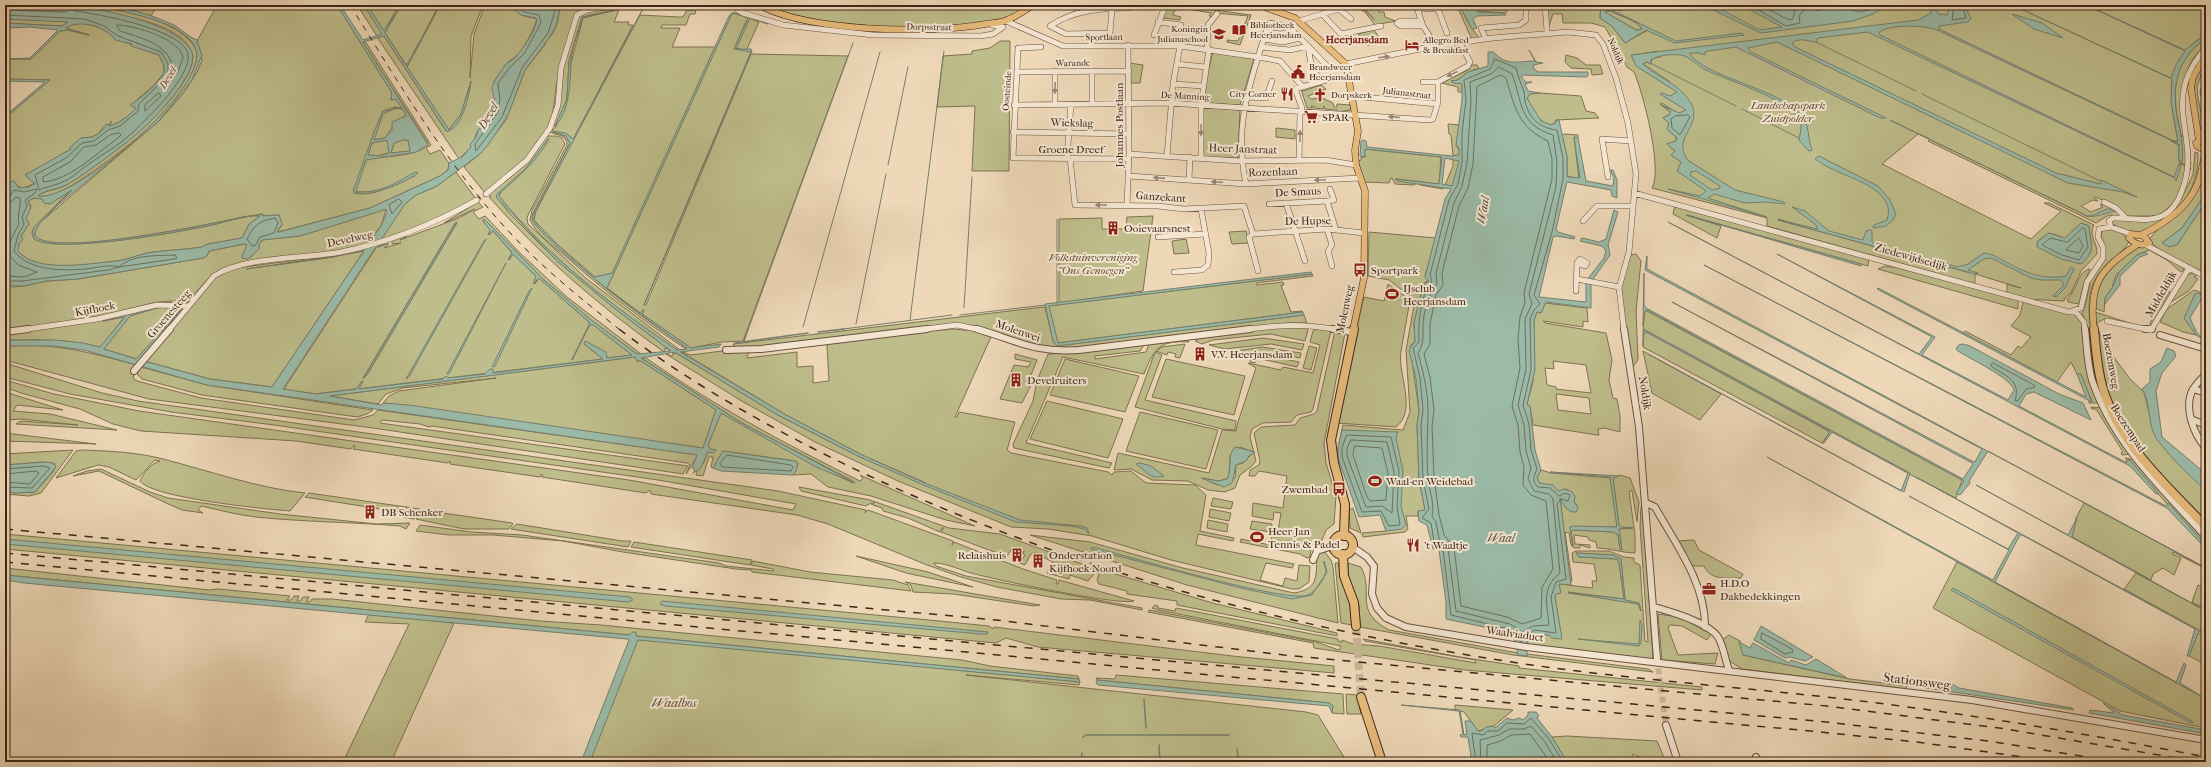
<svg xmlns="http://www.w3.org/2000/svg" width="2211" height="767" font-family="'IM FELL French Canon',serif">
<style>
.green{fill:#bebd8b;stroke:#7e7251;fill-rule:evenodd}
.water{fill:#9bbba8;stroke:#767f6e;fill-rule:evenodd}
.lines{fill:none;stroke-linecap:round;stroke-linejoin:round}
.shore{stroke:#6d7060;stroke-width:1}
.stream-far1{stroke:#767f6e;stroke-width:1}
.stream{stroke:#767f6e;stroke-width:1.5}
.minor-tunnel-far1{stroke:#cbb498;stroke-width:5;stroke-dasharray:5 2.5;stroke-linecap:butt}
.minor-tunnel{stroke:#cbb498;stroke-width:6;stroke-dasharray:6 3.5;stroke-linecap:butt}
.major-tunnel{stroke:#cbb498;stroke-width:8;stroke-dasharray:8 4;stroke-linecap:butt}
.minor-far1-casing{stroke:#6b523f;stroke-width:6}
.minor-casing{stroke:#6b523f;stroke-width:8}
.major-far1-casing{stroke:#3f2617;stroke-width:7}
.major-casing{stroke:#3f2617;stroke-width:10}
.minor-far1{stroke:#f4e6d1;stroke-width:5}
.minor{stroke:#f4e6d1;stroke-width:6}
.major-far1{stroke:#e7bc7c;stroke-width:6}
.major{stroke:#e7bc7c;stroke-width:8}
.rail-far1{stroke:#3f2617;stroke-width:1;stroke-dasharray:6 6;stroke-linecap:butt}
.rail{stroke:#3f2617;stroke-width:1.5;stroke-dasharray:8 8;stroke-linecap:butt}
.oneway{fill:#9a8674}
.labels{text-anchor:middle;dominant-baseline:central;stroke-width:4;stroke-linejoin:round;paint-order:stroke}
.far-poi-label{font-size:9px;fill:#3f2617;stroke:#f4e6d1;text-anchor:start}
.far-street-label{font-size:9px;fill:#3f2617;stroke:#f4e6d1}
.far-water-label{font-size:10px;font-style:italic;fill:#564b3b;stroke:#f4e6d1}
.far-quarter-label{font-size:11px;font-weight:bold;fill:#7a1f14;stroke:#f4e6d1}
.park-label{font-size:11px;font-style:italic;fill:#5f4c34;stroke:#f4e6d1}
.poi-label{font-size:11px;fill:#3f2617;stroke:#f4e6d1;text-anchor:start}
.street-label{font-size:11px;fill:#3f2617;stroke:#f4e6d1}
.water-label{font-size:12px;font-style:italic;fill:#564b3b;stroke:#f4e6d1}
.near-street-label{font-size:13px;fill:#3f2617;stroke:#f4e6d1}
.near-park-label{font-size:13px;font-style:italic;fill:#5f4c34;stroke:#f4e6d1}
</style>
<rect width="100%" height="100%" fill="#eed8b8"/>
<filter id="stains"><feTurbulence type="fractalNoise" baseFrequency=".005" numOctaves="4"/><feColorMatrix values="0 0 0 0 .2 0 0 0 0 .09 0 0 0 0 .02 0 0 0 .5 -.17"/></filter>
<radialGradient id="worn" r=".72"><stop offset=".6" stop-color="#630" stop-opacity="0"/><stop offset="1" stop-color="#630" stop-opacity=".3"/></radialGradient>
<path class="green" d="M 64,5 C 98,5 167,14 191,42 C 195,46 196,50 198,55 C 189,102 129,146 92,172 C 77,182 55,199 37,196 C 46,190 58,190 68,184 C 97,167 201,90 192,53 C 190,47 185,41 180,37 C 153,16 97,13 64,5 Z
M 123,5 L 157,5 L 151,16 L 124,9 L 122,8 Z
M 217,5 L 337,5 L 392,93 L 391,100 L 396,99 L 402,108 L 395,107 L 383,111 L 374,132 L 354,193 C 380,198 393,181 415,176 L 412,173 C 402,187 374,193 358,192 L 355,191 L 366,160 C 381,155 421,158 428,143 L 363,42 L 365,41 L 431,145 L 426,148 L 430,154 L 440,150 L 449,163 L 448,170 L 440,176 L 370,208 L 278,232 L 277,232 L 282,225 L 279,215 L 262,216 L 262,214 C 223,220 62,258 35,237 L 35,228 L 43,220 L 159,121 L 185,91 L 197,72 L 202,60 L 197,41 Z
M 357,5 L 364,5 L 382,34 L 377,36 Z
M 367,5 L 399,5 L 384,31 Z
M 401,5 L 439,5 L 407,66 L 385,33 Z
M 440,5 L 483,5 L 471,36 L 470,78 L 474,34 L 485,5 L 516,5 L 521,15 L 537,19 L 532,32 L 521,52 L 506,64 L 502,72 L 494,81 L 493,90 L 496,98 L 493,108 L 494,111 L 485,125 L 478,130 L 471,147 L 459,159 L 377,37 L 384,36 L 446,131 L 451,130 C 462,115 469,99 471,81 L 461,114 L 449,130 L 407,67 Z
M 560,5 L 572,5 L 572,6 L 574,7 L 579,7 L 573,7 L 573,5 L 609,5 L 579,12 C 571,35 561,59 557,82 C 554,98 555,112 548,127 C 535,155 508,174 485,193 L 464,167 L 481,153 L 506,120 L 525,70 L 545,45 L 546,40 C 557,34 559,16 560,5 Z
M 763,5 L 866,5 L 910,9 L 952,8 L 968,5 L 1031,5 L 1000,21 L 917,29 L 833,23 L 779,13 Z
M 1150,5 L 1178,5 L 1251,15 L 1240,45 L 1227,42 L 1227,40 L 1238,41 L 1248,16 L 1215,13 L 1214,17 L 1209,16 L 1211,13 L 1176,7 L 1173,15 L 1181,17 L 1180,20 L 1163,18 L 1167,8 Z
M 1356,5 L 1364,10 L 1375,20 L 1362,6 L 1377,6 L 1379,12 L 1384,12 L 1385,17 L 1396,21 L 1380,24 L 1376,26 L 1364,11 L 1362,11 Z
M 1419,5 L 1459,5 L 1469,24 L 1479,38 L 1472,40 L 1458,8 L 1420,8 Z
M 1470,5 L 1526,5 L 1526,7 L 1508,9 L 1506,13 L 1474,11 Z
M 1547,5 L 1601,5 L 1600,18 L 1612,26 L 1625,43 L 1648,30 L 1646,27 L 1602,5 L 1609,5 L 1621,11 L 1632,5 L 2206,5 L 2206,34 C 2162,62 2169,95 2178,141 L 2171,141 L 2179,145 L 2179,161 L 2182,162 L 2181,136 L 2188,138 L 2191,165 L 2179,163 L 2191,168 L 2177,199 L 2166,210 L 2157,216 L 2127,216 L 2113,204 L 2095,197 L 2094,198 L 2098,201 L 2093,200 L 2081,206 L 2091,212 L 2103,207 L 2100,205 C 2108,203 2117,208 2120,216 L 2109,215 L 2096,223 L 1928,141 L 1930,139 L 1918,134 L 1882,164 L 2031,239 L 2061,211 L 2044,203 L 2049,203 L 2094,225 C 2088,235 2098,244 2097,254 L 2081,271 L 2071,293 L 2065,298 L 2064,301 L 2026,299 L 2007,294 L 2007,284 L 2021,288 L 1975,274 L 1975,284 L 1767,226 L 1767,218 L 1652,188 C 1663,170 1643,92 1634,72 L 1627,67 L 1605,27 L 1591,23 L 1563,23 L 1562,14 L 1553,14 L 1548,29 ZM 1659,51 L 1661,57 L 1652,58 L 1651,64 L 1647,62 L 1643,64 L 1669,81 L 1670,87 L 1637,66 L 1632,55 ZM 1662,103 L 1674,111 L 1680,143 L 1680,161 L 1671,155 L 1675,151 L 1667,144 L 1676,141 L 1676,137 L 1667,129 L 1669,123 L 1663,118 L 1671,113 L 1660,104 ZM 1778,219 L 1967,272 L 1778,220 ZM 2081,223 L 2089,226 C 2090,243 2097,251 2080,264 L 2037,245 L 2038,241 L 2049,233 L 2065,238 Z
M 616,8 L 619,10 L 614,22 L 629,22 L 628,25 L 633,25 L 576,134 L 640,15 L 679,17 L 683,17 L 687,10 L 696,10 L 695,14 L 690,14 L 686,25 L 662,25 L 661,28 L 680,28 L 672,47 L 715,47 L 613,273 L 595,277 L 558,245 L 534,220 L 536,211 L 573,139 L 565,133 L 553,132 L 563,135 L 570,143 L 533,213 L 532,220 C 541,234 556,245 568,256 C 606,290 645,319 687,348 L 686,349 C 643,321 603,290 564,255 C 553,246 536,234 530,220 L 532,210 L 567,145 C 567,134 557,136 550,132 L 556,127 L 553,125 L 560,105 L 563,68 L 579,15 L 594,10 ZM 616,10 L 583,18 L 571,63 L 566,104 L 556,126 L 567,99 L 569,61 L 582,17 Z
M 1610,11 C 1619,16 1638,20 1642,29 L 1636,30 L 1605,12 Z
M 732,13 L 748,17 L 734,49 L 740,49 L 735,48 L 750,18 L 759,22 L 747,49 L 751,52 L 644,305 L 646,305 L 751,54 L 848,56 L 743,341 L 722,342 L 691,348 L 642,314 L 644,310 L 640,313 L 607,288 Z
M 5,19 L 67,21 L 68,22 L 62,26 L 5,23 Z
M 75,23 C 88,23 106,28 114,38 L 159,55 L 164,65 L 164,73 L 153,86 L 132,104 L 136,108 C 130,115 119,124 109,126 L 106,124 L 98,134 L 92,137 L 81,138 L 64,155 L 25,175 L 35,183 L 24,188 L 7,184 L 9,191 L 5,197 L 5,118 L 50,80 L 5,79 L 5,59 L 31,59 L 60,31 L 67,30 L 89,35 L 66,28 Z
M 1374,30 L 1381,40 L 1369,43 L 1370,45 L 1367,45 L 1358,34 Z
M 2206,38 L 2206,45 C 2176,69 2183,103 2187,136 L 2181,135 C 2172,95 2169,64 2206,38 Z
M 1000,41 L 1010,41 L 1009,171 L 972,171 L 975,106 L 937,107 L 943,56 L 972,54 L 972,51 L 990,48 Z
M 1213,52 L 1254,59 L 1240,105 L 1205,103 L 1206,80 Z
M 1566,55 L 1577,58 L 1586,65 L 1600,65 L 1603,74 L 1592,75 L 1591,69 L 1571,68 L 1565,62 Z
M 2206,60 L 2197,87 L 2198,98 L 2206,137 C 2196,126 2192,100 2194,86 C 2196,76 2201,68 2206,60 Z
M 1129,63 L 1143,65 L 1140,83 L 1131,83 Z
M 1472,65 L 1477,65 L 1479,68 L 1468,72 L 1457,80 L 1451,81 L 1462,84 L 1462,92 L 1458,92 L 1458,87 L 1442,83 L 1468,70 Z
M 2206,70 L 2206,124 L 2200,91 Z
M 1321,85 L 1326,89 L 1308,96 L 1311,99 L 1322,98 L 1333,103 L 1334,107 L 1337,107 L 1337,104 L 1350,105 L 1351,110 L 1337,112 L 1337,110 L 1324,109 L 1324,106 L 1323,109 L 1314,108 L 1314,106 L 1311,106 L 1313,108 L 1307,108 L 1301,89 L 1303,91 Z
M 1540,93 L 1581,96 L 1586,111 L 1595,113 L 1599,118 L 1556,120 L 1553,125 C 1541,126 1530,108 1527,98 L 1530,94 Z
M 1202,107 L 1240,110 L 1238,158 L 1202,157 Z
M 395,108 L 403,109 L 406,116 L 397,120 L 385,138 L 373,140 L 383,114 Z
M 1448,124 L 1460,125 L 1456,145 L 1460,152 L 1456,157 L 1453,156 L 1451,135 L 1449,134 Z
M 1276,128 L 1295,130 L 1295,139 L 1276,137 Z
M 1564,134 L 1578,135 L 1578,138 L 1574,137 L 1579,179 L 1567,176 L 1567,157 L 1562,135 Z
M 547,136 L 556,136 L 562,138 L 565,144 L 529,213 L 527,218 L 528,224 L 587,279 L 680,350 L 677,350 C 613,307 548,257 499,196 L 501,192 L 496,196 L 509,213 L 556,260 L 614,308 L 671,351 L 665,348 L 664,352 C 599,306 541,256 489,197 L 491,196 L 489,194 L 525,165 Z
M 384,140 L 388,142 L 389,153 L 376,156 L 368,155 L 372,143 Z
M 403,140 L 408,140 L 410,151 L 391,153 L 394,143 Z
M 1364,149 L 1441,157 L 1439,184 L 1396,179 L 1443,187 L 1443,189 L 1420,185 L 1418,183 L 1413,185 L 1395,184 L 1392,178 L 1391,178 L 1389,183 L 1364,182 L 1358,161 L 1361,160 L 1361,157 L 1365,157 Z
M 2195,152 L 2198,153 C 2199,185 2184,209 2156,225 C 2151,227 2145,233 2139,233 C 2130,233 2119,228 2111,223 L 2113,219 L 2153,220 L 2179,203 L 2193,175 Z
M 2206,157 L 2206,193 L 2182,228 L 2162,243 L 2177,245 L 2206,201 L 2206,257 L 2202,271 C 2186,267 2160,253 2149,240 L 2155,232 L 2186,206 Z
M 1453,158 L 1459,161 L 1454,183 L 1452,186 L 1445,185 L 1453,166 Z
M 456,172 L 476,199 L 441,218 L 380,240 L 405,204 L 416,195 L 437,186 Z
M 72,189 L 35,226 L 32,232 L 34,239 C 59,254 179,232 212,225 C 226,222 246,214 260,216 L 249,224 L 242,238 L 208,244 L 202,247 C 183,250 165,250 147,253 C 138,255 126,260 117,261 C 87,264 42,276 17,251 L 21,236 L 29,224 L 26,218 L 31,206 L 28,201 C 37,196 43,198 50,204 Z
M 478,202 L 483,207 L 473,212 L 479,219 L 485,216 L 520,253 L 567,297 L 641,354 L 637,354 L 591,320 L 543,279 L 484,219 L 483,221 L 491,230 L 489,235 L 493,231 L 512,253 L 509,260 L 513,254 L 537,277 L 535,284 L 539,278 L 590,323 L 572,360 L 588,328 L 592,324 L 632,355 L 607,358 C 601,349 594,344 584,344 L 603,359 L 358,389 L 362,381 L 356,389 L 315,394 L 284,389 L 378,245 L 387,242 L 389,244 L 384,248 L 401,243 L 392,244 L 392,241 L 406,236 L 406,237 L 400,240 L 459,218 L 475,209 L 444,223 ZM 455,223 L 457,223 L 367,375 L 363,378 Z
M 1675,205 L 1869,259 L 1868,266 L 1686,215 L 1721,226 L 1717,238 L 1673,214 Z
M 386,209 L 381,226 L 366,245 L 335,252 L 226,267 L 215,275 L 194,299 L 185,304 L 158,304 L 97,318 L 5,332 L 13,329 L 5,329 L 5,283 L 13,287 L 24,286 L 47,281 L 78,279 L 203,258 L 207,256 L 209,251 L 244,244 L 247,245 L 242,256 L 244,259 L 251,257 L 256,250 L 259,249 L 259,244 L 262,240 L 300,236 ZM 213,274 L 193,298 L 186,303 L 161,302 L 111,315 L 22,329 L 104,315 L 157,302 L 172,301 L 186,302 Z
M 1153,216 L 1143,291 L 1059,303 L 1059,219 L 1102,218 L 1102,229 L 1126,229 L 1127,217 Z
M 2107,229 C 2116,230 2124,233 2129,241 C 2124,256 2097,265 2091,290 C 2087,306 2090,323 2092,339 C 2093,355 2095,371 2100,387 C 2118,444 2166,488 2206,530 L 2206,534 C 2166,491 2119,448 2098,392 C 2089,368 2094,334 2082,313 L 2085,307 L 2091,279 L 2106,256 L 2101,236 L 2102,231 Z
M 1246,231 L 1249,243 L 1232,244 L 1229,232 Z
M 1369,232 L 1436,238 L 1425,276 L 1429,280 L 1424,283 L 1414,323 L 1415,341 L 1410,346 L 1419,411 L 1417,425 L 1419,479 L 1425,510 L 1418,511 L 1418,516 L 1406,516 L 1408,529 L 1405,532 L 1363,537 L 1362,533 L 1386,531 L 1381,515 L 1338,458 L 1338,448 L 1343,425 L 1403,430 L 1410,412 L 1406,350 L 1415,300 L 1389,280 L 1368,276 Z
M 1186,239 L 1189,253 L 1174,254 L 1172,241 Z
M 2137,247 L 2145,247 L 2183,266 L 2184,270 L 2181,272 L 2167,260 L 2149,250 L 2137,255 L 2116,275 L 2112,288 L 2105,298 L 2104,312 L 2095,308 C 2099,274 2111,267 2137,247 Z
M 366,248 L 334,257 L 275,265 L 364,251 L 272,387 L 210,379 L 144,361 L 215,277 L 236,268 L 321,257 Z
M 1636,254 L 1641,261 L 1636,311 L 1638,360 L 1632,368 L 1628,347 L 1621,286 L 1630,255 Z
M 1885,266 L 1899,268 L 2018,300 L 2018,309 L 1878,269 Z
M 2090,269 L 2083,286 L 2079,304 L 2068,302 L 2067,299 C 2077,292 2077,271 2090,269 Z
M 2192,273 L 2197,275 L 2194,277 L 2198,279 L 2189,291 L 2171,302 L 2187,275 Z
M 1312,274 L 1313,276 L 1256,283 L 1257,285 L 1283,282 L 1284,285 L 1281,285 L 1291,312 L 1302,311 L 1303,312 L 1058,343 L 1048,306 Z
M 1388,284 L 1410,300 C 1407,317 1404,334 1401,351 C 1397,374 1418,410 1396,427 L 1336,423 L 1364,297 L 1384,301 Z
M 2194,290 L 2205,294 L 2195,294 L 2185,318 L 2196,335 L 2183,332 L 2160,322 L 2167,309 Z
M 2170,291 L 2153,324 L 2150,324 L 2161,295 Z
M 2023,302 L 2073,313 L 2082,319 L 2098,403 L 2089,403 L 2089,401 L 2092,401 L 2081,375 L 2077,374 L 2071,362 L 2057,382 L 1963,333 L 1965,331 L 2011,355 L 2018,346 L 2021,348 L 2031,337 L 2011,326 L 2020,315 Z
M 1545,303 L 1587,308 L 1588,322 L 1583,321 L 1583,327 L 1543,321 L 1545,323 L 1606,333 L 1612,360 L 1609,380 L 1613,398 L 1617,399 L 1620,416 L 1620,432 L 1604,428 L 1598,429 L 1599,435 L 1597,435 L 1533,425 L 1530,407 L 1527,404 L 1533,382 L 1534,320 L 1537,312 L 1541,313 ZM 1553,361 L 1586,365 L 1591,393 L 1556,389 L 1556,387 L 1547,385 L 1545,368 L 1554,369 ZM 1556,394 L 1589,398 L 1591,414 L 1558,410 Z
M 157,306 L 184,308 L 147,352 L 180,310 L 137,359 L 103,349 L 130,316 L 160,307 L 103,321 L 125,316 L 102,346 L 99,348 C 68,338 37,340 5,340 L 5,333 Z
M 1043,307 L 1045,307 L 1053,341 L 1057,346 L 1304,315 L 1307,323 L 1289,323 L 1061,349 L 1024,344 L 984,328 L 956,323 L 755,349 L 734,346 L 733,344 Z
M 1645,310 L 1962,480 L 1956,498 L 1915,477 L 1643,329 Z
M 2095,312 L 2142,327 L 2104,319 L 2097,323 L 2098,330 L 2110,352 L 2130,379 L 2144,392 L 2155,436 L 2206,490 L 2206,523 C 2170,485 2124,445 2108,393 C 2100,367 2098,339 2095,312 Z
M 1291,326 L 1306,328 L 1308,330 L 1305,341 L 1270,334 L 1213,340 L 1202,344 L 1195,341 L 1201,337 Z
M 1318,328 L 1331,330 L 1313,409 L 1311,412 L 1297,415 L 1291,422 L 1263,423 L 1252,429 L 1250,437 L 1256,461 L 1252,466 L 1240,475 L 1235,488 L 1225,492 L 1208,490 L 1188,481 L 1152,480 L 1131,469 L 1114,470 L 1118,453 L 1209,473 L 1222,430 L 1236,431 L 1238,422 L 1256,368 L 1248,363 L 1281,370 L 1283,367 L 1313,373 L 1320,345 L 1310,342 L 1313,331 ZM 1240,447 L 1254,452 L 1243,463 L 1236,465 L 1235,478 L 1217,485 L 1203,478 L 1218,481 L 1227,479 L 1229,475 L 1230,455 Z
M 953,329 L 975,331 L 991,337 L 955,417 L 957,417 L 959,412 L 1015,422 L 1007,450 L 1011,453 L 1108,472 L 1112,475 L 1114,472 L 1131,471 L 1146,483 L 1195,485 L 1206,495 L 1200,531 L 1234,538 L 1233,541 L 1198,534 L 1196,545 L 1294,564 L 1292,568 L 1266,563 L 1260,580 L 1283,586 L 1285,578 L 1297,581 L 1299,565 L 1310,566 L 1309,582 L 1299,589 L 1292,589 L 1171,560 L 1092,536 L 1048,529 L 1011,527 L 898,481 L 815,442 L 740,400 L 666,354 L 672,356 L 674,354 L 672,353 L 676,353 L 776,414 L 860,457 L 926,485 L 926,483 L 862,455 L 786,415 L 680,351 L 691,355 L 730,350 L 749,351 L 747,358 L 797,352 L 797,367 L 813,366 L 813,383 L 829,381 L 827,346 L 829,341 Z
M 1335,331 L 1345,333 L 1324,443 L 1326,463 L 1336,496 L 1334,524 L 1326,530 L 1320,545 L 1311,549 L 1310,557 L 1307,558 L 1300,554 L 1240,542 L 1241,539 L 1270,545 L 1272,536 L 1277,537 L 1281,513 L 1274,512 L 1273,520 L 1252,516 L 1253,503 L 1283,508 L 1287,476 L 1259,471 L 1255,476 L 1249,476 L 1250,470 L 1259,465 L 1260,461 L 1254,433 L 1261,427 L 1295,425 L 1300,418 L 1314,414 L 1317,411 Z
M 1644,332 L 1648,333 L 1830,432 L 1822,443 L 1643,347 Z
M 1263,338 L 1304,344 L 1302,350 L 1271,344 L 1225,349 L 1209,345 Z
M 1187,339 L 1189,342 C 1159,340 1154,349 1144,374 L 1063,357 L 1026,443 L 1112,463 L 1109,468 L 1014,448 L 1013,444 L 1033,401 L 1037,381 L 1048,354 L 1068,353 L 1144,345 L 1140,351 L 1095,356 L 1095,359 L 1146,352 L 1149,344 Z
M 1185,344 L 1180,358 L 1175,357 L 1176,354 L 1168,352 L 1167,355 L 1156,351 L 1162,347 Z
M 29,345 C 67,346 100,355 136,365 L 133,378 L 137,381 L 201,398 L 354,420 L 373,415 L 378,410 L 698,455 L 686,474 L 690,465 L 687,463 L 432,426 L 429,427 L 420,424 L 382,420 L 380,423 L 688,466 L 683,474 L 373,428 L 149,399 L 5,360 L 5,346 Z
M 1309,346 L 1317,348 L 1311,370 L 1303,368 Z
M 1262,347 L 1301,353 L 1300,358 L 1269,352 L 1249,354 L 1235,351 Z
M 1643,351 L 1721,394 L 1700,420 L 1652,393 Z
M 1155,352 L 1162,355 L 1145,400 L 1236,421 L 1235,430 L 1222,429 L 1135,407 Z
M 1015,354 L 1037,360 L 1029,380 L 1033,381 L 1022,403 L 1000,399 L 1014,365 L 1028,367 L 1031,362 L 1015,359 Z
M 643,356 C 711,404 785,444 860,481 L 863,478 L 860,475 L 975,526 L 946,520 L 871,496 L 828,487 L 811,474 L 793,475 L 796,471 L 798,463 L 795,461 L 723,451 L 713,468 L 711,467 L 713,457 L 709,457 L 703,476 L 696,475 L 697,470 L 704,462 L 708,452 L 716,450 L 709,449 L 708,445 L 721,413 L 819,467 L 853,483 L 853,481 L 740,422 L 649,363 L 642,358 Z
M 1252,356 L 1270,356 L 1299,362 L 1297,367 L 1257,358 L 1255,363 L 1250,362 Z
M 635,357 L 637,361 L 641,361 L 716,410 L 703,448 L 383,403 L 389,396 L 399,391 L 496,378 L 403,388 L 386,394 L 378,404 L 329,396 Z
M 1065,359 L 1139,376 L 1125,412 L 1050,395 Z
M 1166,359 L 1245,376 L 1234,415 L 1152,397 Z
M 5,363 L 102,393 L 138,401 L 778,491 L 866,510 L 865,513 L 868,510 L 953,541 L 952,545 L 954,542 L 1023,569 L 1057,580 L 1056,584 L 1058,584 L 1059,580 L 1134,601 C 1121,606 997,580 975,574 C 961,571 948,563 934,563 L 936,566 L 966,576 L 1142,608 L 1142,610 L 1090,600 L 1061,599 L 997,587 L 961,577 L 927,565 L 828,524 L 797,515 L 651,494 L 650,490 L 646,493 L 542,477 L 542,474 L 540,477 L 450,464 L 450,461 L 448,463 L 353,449 L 355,446 L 354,445 L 351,449 L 296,441 L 141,431 L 113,424 L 80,409 L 21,393 L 5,387 L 5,380 L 54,394 L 139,411 L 629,480 L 793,510 L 796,504 L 658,480 L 274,425 L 171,412 L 70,394 L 5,377 Z
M 141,367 L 207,385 L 373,410 L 367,414 L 357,417 L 202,395 L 142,379 L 137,374 Z
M 5,392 L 63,410 L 17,405 L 13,411 L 50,414 L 117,430 L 16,424 L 21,421 L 78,425 L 21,419 L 5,420 Z
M 1047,401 L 1123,419 L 1108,458 L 1030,439 Z
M 2091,407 L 2101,408 L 2130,454 L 2122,455 L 2121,453 L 2123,452 L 2096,409 L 2092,409 Z
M 1140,412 L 1218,430 L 1206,469 L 1126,451 Z
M 5,433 L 96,444 L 5,441 Z
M 73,450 L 41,493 L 29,496 L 5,494 L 5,491 L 15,493 L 35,492 L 54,471 L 55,464 L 44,462 L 5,465 L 5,454 Z
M 81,450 C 109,451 136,452 163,459 C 210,471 257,488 305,493 L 290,511 C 265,509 152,498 140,481 C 143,473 152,463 160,461 L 155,460 L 136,480 L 109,467 L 98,465 L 56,478 L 76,451 Z
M 2125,458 L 2135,460 L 2206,539 L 2206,545 L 2166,503 L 2130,460 Z
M 101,469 L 150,492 L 168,498 L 280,514 L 376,524 L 410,523 L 406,529 L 400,526 C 352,522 303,522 256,517 C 238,515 219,510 201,506 L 198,510 L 203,513 L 182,510 L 166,503 L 99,471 L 73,476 L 87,471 Z
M 1541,470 L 1551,473 L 1611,478 L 1617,527 L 1570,527 L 1573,546 L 1571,531 L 1573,530 L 1613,532 L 1618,535 L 1620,549 L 1622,550 L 1619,529 L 1633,528 L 1621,527 L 1619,525 L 1613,478 L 1620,475 L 1630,478 L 1639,502 L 1637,522 L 1632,491 L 1629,491 L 1635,534 L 1635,553 C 1622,553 1610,548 1597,548 L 1596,542 L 1589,540 L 1588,537 L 1574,535 L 1575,544 L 1590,545 L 1590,548 L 1580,545 L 1580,548 L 1574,548 L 1571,545 L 1569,533 L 1565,532 L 1572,581 L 1570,582 L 1560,498 L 1578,507 L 1573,500 L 1575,497 L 1567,489 L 1560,492 L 1539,483 L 1537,477 Z
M 799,487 L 870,500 L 949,528 L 1000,534 L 1085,565 L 1216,604 L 1216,605 L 1217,604 L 1337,633 L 1337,636 L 1177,605 L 1177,601 L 1127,594 L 1127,591 L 1099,584 L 1097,580 L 1099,574 L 1095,573 L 1088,581 L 1070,575 L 1069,579 L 1047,573 L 1053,562 L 1035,553 L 1031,554 L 1025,565 L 1020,563 L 1025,555 L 1023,554 L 1024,551 L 1022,554 L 1011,550 L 1006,558 L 997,555 L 997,553 L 941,532 L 944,528 L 942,528 L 940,532 L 908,518 L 883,511 L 882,508 L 873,505 L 874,502 L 872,505 L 871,503 L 866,506 L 801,491 Z
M 309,493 L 420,509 L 414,519 L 403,517 L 405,513 L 305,497 Z
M 1213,498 L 1233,502 L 1231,509 L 1211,506 Z
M 2084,503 L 2206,568 L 2206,569 L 2173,552 L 2172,554 L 2181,558 L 2174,575 L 2163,568 L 2153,574 L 2151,580 L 2072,537 L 2076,518 Z
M 1643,506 L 1653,659 L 1532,646 L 1527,643 L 1532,635 L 1549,635 L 1552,637 L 1560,628 L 1555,597 L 1556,594 L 1560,593 L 1559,584 L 1593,588 L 1592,581 L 1597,581 L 1594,564 L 1573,562 L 1572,553 L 1576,551 L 1609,551 L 1624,557 L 1634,558 L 1634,562 L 1640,565 L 1645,641 L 1648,642 L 1640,526 L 1641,507 ZM 1576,553 L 1613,555 L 1621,559 L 1625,600 L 1639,603 L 1641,611 L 1638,604 L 1568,592 L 1624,599 L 1619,562 L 1617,559 L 1579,557 Z
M 1353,508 L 1361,533 L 1350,528 L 1349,510 Z
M 1210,509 L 1231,513 L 1229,521 L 1209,517 Z
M 422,510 L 512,523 L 513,524 L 509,529 L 464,529 L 416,519 Z
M 1208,520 L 1228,524 L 1227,532 L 1207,528 Z
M 1252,521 L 1272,524 L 1271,532 L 1250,529 Z
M 517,524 L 622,541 L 631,541 L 628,547 L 511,529 Z
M 420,525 L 471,532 L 522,535 L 719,563 L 726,566 L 774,571 L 773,569 L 751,565 L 753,561 L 810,572 L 893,580 L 908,585 L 911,591 L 752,572 L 751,570 L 736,569 L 623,552 L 563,541 L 493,535 L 449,535 L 416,531 Z
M 5,534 L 929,620 L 989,626 L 993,629 L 994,627 L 1232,656 L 1334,666 L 1334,673 L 1038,647 L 1006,638 L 996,643 L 5,549 Z
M 1030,535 L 1090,542 L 1183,568 L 1294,593 C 1318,589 1316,578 1317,556 L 1323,550 L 1331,560 L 1333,567 L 1338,623 L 1187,585 Z
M 1694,540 L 1699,550 L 1743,574 L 1741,578 C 1727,578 1711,581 1704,566 L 1689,566 L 1677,541 Z
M 634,542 L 752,560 L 750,565 L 631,547 Z
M 856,556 L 928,572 L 973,587 L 906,573 Z
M 1957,562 L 2206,699 L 2205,728 L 2120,711 L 1933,608 Z
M 1335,563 L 1338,563 L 1341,579 L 1350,602 L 1352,625 L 1341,623 Z
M 1348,563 L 1361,567 C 1375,593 1352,610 1389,630 L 1518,653 L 1518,655 L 1527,656 L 1527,654 L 1648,669 L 1653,672 L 1513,655 L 1360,627 L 1359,606 L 1348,575 Z
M 5,568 L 209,590 L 218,589 L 290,596 L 287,600 L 291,600 L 294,596 L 299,596 L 297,601 L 300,601 L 303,597 L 309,597 L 307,602 L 310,602 L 312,599 L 332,599 L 540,621 L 601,625 L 962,660 L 990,666 L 1078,676 L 1079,679 L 636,636 L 635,634 L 629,635 L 5,575 Z
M 2136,573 L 2206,611 L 2206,634 L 2124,589 Z
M 905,582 L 1040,605 L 1034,606 L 953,594 L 913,592 L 911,585 Z
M 2206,583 L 2206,610 L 2192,602 L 2198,585 L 2205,588 Z
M 1155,605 L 1158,606 L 1158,608 L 1175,611 L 1176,608 L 1338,639 L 1338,641 L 1342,642 L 1342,640 L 1353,644 L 1379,646 L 1476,663 L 1475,660 L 1365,641 L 1363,639 L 1460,657 L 1519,666 L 1519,668 L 1702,687 L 1702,690 L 1465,670 L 1314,648 L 1313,643 L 1148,612 L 1149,610 L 1316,642 L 1339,650 L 1341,646 L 1158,610 L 1152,608 Z
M 369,614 L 454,623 L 391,762 L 343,762 L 409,624 L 365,622 Z
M 1658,614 L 1679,617 L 1711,634 L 1707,640 L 1682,626 L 1670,625 L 1668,628 L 1678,655 L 1718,653 L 1715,664 L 1662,660 Z
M 2198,633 L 2206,637 L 2206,665 L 2189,656 Z
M 1729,635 L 1740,641 L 1743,655 L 1850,679 L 1908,686 L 1904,689 L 1742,669 L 1728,660 L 1722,640 Z
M 635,638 L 1080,682 L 1079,685 L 966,675 L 1306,712 L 1318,715 L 1347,762 L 587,762 Z
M 1116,675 L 1343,694 L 1344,714 L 1332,713 L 1333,706 L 1329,703 L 1097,680 L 1096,678 L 1115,679 Z
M 1346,694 L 1357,695 L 1361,714 L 1347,714 Z
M 1455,705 L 1513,710 L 1494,726 L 1478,731 L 1464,712 L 1455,710 Z
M 1567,736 L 1657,741 L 1666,762 L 1650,762 L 1633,754 L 1631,762 L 1567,762 L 1552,737 Z"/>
<path class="water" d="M 5,5 C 24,5 44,4 62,5 C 96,7 175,22 191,50 C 204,73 141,133 122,146 C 106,158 85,174 68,184 C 59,190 45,189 38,196 C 75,202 214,84 195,47 C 181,19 118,11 90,5 C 119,5 148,13 174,25 C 181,29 191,39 198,40 L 197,42 L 202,55 L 192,80 L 159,121 L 58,205 L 39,224 L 34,235 C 52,260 230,219 263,214 L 262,216 L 279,215 L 282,224 L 277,232 L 279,232 L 370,208 L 440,176 L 448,170 L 449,163 L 462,157 L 471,147 L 470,145 L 476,137 L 478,130 L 485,125 L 494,111 L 492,107 C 497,100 493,96 492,88 C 492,83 503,68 506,64 C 508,62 512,61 514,59 C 519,53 540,27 536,18 L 521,15 L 515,10 L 516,5 L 560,5 L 557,23 L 551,35 L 525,70 L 508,115 L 488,145 L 481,153 L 437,186 L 416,195 L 405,204 L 377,246 L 387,244 L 375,248 L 283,389 L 316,394 L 356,389 L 362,381 L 363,381 L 359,389 L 443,379 L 446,376 L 449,378 L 485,374 L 490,369 L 493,369 L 493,373 L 603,359 L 584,344 L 585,341 L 606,352 L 607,358 L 632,355 L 592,324 L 588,328 L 572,360 L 590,323 L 539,278 L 533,284 L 536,276 L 513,254 L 508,260 L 512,252 L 493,231 L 488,235 L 490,230 L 483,221 L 484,219 L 543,279 L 591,320 L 637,354 L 671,351 L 614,308 L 556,260 L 496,197 L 497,194 L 525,169 L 549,138 C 542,156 516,179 500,193 L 499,196 C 545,254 606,301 667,343 L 677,350 L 686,349 L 687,348 C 664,332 533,237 532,217 L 570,143 L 566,136 L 552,131 L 565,133 L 573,139 L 645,5 L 533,217 C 535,228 584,269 595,277 L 612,273 L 729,16 L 732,13 L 738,13 L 732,13 L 731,16 L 607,288 L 640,313 L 644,309 L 642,314 L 691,348 L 721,344 L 719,347 L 680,352 L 786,415 L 862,455 L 927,484 L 1020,520 L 1081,526 L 1087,528 L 1089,534 L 1084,529 L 1071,526 L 1016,522 L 926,486 L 860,457 L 776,414 L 675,352 L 641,358 L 740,422 L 855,483 L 816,467 L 721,413 L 708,445 L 710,449 L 716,450 L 714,453 L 708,452 L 700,469 L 693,473 L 695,470 L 692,468 L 697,455 L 207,385 L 84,350 L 53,346 L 5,346 L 5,340 L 55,340 L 83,343 L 100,347 L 125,317 L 103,321 L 153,308 L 160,307 L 130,316 L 104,349 L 136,359 L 182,309 L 140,360 L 210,379 L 272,387 L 364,251 L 326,258 L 246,269 L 326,258 L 364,250 L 381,226 L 387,212 L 386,209 L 384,210 L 300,236 L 262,240 L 259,244 L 259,249 L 248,259 L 242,258 L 242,256 L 247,245 L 244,244 L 209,251 L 207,256 L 203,258 L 78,279 L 47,281 L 24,286 L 7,286 L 5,283 L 5,197 L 9,188 L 7,183 L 14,181 L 19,188 L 28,187 L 35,184 L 25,175 L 71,149 L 70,147 L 81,138 L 92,137 L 98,134 L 112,121 L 109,126 C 119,124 130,115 136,108 L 130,105 C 141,98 159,84 164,72 C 166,68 161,59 159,55 L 131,46 L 132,44 L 115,40 C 107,26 79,19 66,28 L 89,35 L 67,30 L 60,31 L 31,59 L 5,59 L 30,58 L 58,30 L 30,27 L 6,28 L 5,23 L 62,26 L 68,22 L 5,19 ZM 72,190 L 35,226 L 32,233 L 34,239 C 59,254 179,232 212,225 C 227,222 245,214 260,216 L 249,224 L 242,238 L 208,244 L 202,247 C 184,250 165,250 147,253 C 138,255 126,260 117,261 C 91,263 37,274 18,251 L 19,243 L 23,240 L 21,236 L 29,224 L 26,218 L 31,208 L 28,201 L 34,198 L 42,199 L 44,203 L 50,204 ZM 635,357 L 637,361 L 641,361 L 716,410 L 703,448 L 409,405 L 383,403 L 381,405 L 330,396 Z
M 337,5 L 340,5 L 363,40 L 382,34 L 364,5 L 367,5 L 384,31 L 401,5 L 385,33 L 406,66 L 440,5 L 407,67 L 449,130 L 461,114 L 471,81 C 468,97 464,125 447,132 L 384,36 L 363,42 L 428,145 L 416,152 L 366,160 L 356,191 L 358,192 C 380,193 397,183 415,172 L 418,173 C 407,182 365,200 353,191 L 374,132 L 383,111 L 402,108 L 396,99 L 391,100 L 392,93 ZM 395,108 L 403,109 L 406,116 L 392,122 L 392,130 L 385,138 L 374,140 L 383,114 ZM 387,140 L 389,153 L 383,156 L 368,155 L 372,143 ZM 403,140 L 408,140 L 410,151 L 391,153 L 394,143 Z
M 1459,5 L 1470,5 L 1478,12 L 1503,13 L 1506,15 L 1477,16 L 1473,19 L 1477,28 L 1472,29 Z
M 1601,5 L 1676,41 L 1741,33 L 1744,35 L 1675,43 L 1646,30 L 1625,43 L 1612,26 L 1600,18 ZM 1610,11 C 1619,16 1638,20 1642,29 L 1636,30 L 1605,12 Z
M 1703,5 L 1735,5 L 1720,9 L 1760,30 L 1782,27 L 1741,5 L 1800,5 L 1819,11 L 1820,9 L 1810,5 L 1827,5 L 1861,12 L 1887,5 L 1873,14 L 1853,21 L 1761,33 Z
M 1930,5 L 1936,5 L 1938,14 L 1947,15 L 1950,5 L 1964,5 L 1971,18 L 1968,22 L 1939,26 L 1939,29 L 2176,142 L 2178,141 L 2171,102 L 2172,79 L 2021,9 L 2171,78 L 2176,65 L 2185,51 L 2086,5 L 2185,50 L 2206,34 L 2206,38 C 2176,59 2171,88 2178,122 C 2181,135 2184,149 2182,162 L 2179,161 L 2179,144 L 1937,30 C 1924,25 1891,24 1879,32 L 1880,35 L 2174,177 L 2179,164 L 2181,165 L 2176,181 L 2175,178 L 1868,32 L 1818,38 L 1816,40 L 1818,43 C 1810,41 1799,37 1792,43 L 1795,47 L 2056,173 L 2101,184 L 2101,180 L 2137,197 L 2123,192 L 2068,183 L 1777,42 L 1748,48 L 1751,52 L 1886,118 L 1880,118 L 1736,47 L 1708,51 L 1705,52 L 1705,55 L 1699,53 L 1689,53 C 1706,78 1777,87 1802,116 C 1810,126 1807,137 1812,150 L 1809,151 L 1799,140 C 1800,132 1803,127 1799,119 C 1785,97 1728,81 1704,69 C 1697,65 1689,56 1681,55 C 1673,54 1657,55 1651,60 L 1651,64 L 1647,62 L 1643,64 C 1659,79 1679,83 1691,103 C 1704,126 1669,139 1689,161 L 1735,190 L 1784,202 L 1785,204 L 1766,202 L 1745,203 L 1714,194 L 1708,198 L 1767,217 L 1668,189 L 1700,196 L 1706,191 L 1677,171 L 1681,162 L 1671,155 L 1675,151 L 1667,144 L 1676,141 L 1677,138 L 1667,129 L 1669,123 L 1663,118 L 1669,115 L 1671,111 L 1660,104 L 1679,113 L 1686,110 L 1660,94 L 1662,93 L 1670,96 L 1677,92 L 1636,66 L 1631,55 L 1918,20 L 1931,13 ZM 1696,171 L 1720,186 L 1720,188 L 1712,190 L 1690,175 L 1691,172 Z
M 617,10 L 589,15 L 583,18 C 579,32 571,49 571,63 C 570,83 570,111 555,126 L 567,99 L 569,61 L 582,17 Z
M 741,14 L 768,24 L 750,18 L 736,49 L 751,49 L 752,51 L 644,305 L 751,52 L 734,49 L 748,18 L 739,15 Z
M 2012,14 L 2042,23 L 2063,38 L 2034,29 Z
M 1529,50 L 1536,62 L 1543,63 L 1533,65 L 1534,69 L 1538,72 L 1588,72 L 1588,76 L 1585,77 L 1524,75 L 1521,77 L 1526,82 L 1532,82 L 1525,84 L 1528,91 L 1540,93 L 1530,94 L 1527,98 L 1541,121 L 1551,125 L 1556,123 L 1556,120 L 1559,120 L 1567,157 L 1567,177 L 1580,178 L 1574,137 L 1578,138 L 1586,181 L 1613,186 L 1614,178 L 1610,170 L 1613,170 L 1617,180 L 1617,198 L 1612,196 L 1611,190 L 1567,182 L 1556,229 L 1558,232 L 1575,237 L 1574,239 L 1557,236 L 1553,237 L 1539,297 L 1586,302 L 1586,281 L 1604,258 L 1606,251 L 1602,246 L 1580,241 L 1582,238 L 1599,242 L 1606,239 L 1614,210 L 1618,212 L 1608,245 L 1610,255 L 1591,282 L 1591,308 L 1546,302 L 1541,313 L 1537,312 L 1534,320 L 1535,370 L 1527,404 L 1530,406 L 1535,450 L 1541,470 L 1537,477 L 1539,483 L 1553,485 L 1558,491 L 1564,489 L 1571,491 L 1575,496 L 1574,502 L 1578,507 L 1576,512 C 1567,513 1564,505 1560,498 L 1571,585 L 1559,584 L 1561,593 L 1556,594 L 1555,597 L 1562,639 L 1552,638 L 1549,635 L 1532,635 L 1531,639 L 1527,641 L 1527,656 L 1518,655 L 1514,637 L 1508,632 L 1446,619 L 1446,602 L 1439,550 L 1433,549 L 1427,525 L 1419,521 L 1418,511 L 1425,510 L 1419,479 L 1417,425 L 1419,411 L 1416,379 L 1409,350 L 1415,341 L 1414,323 L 1423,285 L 1429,281 L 1425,277 L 1445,199 L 1451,189 L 1397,181 L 1395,179 L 1439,184 L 1442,157 L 1365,149 L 1365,157 L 1360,156 L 1361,141 L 1363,140 L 1366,141 L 1367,147 L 1451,156 L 1459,155 L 1459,148 L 1456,145 L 1462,100 L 1462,84 L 1453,83 L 1451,81 L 1458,80 L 1468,72 L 1488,66 L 1488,52 L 1493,52 C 1509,67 1516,61 1535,61 ZM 1445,158 L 1459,161 L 1452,186 L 1442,184 Z
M 5,79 L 49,80 L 50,80 L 5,118 L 5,116 L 45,82 L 5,81 Z
M 1890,120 L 2087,216 C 2097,217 2106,204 2116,211 C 2106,212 2097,218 2087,216 Z
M 1819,156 L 1878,186 L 1890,200 L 1896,214 L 1893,220 L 1886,226 L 1873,228 L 1874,225 L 1887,220 C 1897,191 1853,179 1834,170 C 1827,167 1821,163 1815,159 Z
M 2206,193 L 2206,201 L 2177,245 L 2169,247 L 2162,243 L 2182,228 Z
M 1792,207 L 1805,211 L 1829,231 L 1863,240 L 1866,231 L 1870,230 L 1872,231 L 1872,242 L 1876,245 L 1958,267 L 1968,264 L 1984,253 C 1994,254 2000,259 2008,263 C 2026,273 2044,280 2066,276 L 2071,267 L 2074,269 L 2065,288 L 2056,297 L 2053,296 L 2064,285 L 2061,280 L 2041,280 L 2031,278 L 1991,258 L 1984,259 L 1968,270 L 1978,273 L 1975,274 L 1778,220 L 1818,229 L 1815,224 Z
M 1687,215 L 1861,264 L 1861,266 Z
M 457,222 L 367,375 L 363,379 L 455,223 Z
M 1668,222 L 1919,354 L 1932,337 L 1777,254 L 1935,337 L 1922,355 L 2008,400 L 2014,390 C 2010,377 1970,359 1958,351 L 1956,349 C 1959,342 1964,344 1970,346 L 2059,394 L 2083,403 L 2091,420 L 2034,392 L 2026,394 L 2019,406 L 2127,463 L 2126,460 L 2130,460 L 2159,494 L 2156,494 L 2130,466 Z
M 2081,223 L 2089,226 C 2090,243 2097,251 2081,264 L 2061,259 L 2037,247 L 2038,241 L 2049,233 L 2065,238 Z
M 486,239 L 409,377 L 406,379 L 484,241 Z
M 2145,252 L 2148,254 L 2140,257 L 2120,276 L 2120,285 L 2105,304 L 2105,298 L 2112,288 L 2119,272 L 2137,255 Z
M 1647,256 L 1647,269 L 2206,568 L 1988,451 L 1969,481 L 1970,483 L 1960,495 L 1956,493 L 1964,481 L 1962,480 L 1647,310 L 1644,312 L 1643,326 L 1644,273 L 1644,305 L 1646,308 L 1963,479 L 1973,464 L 1972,463 L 1672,302 L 1972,461 L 1975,462 L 1982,449 L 1645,270 Z
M 506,263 L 449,374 L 447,374 Z
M 1704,265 L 2166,506 L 2168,503 L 2206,545 L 2206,549 L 2167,508 Z
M 1311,272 L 1312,274 L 1049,306 L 1058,343 L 1303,312 L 1304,315 L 1057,346 L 1053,341 L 1045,304 Z
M 532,288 L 495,366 L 492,367 L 529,291 Z
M 1877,289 L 1878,288 L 2086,397 L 2077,374 L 2081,374 L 2092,402 Z
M 2198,293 L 2203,296 L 2190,318 L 2197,333 L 2206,341 L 2196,335 L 2184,318 L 2195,294 Z
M 1643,330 L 1647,331 L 1910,473 L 1904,492 L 1648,354 L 1901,491 L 1908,473 L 1832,432 L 1823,444 L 1830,431 L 1646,332 L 1644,333 L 1643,346 Z
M 2167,348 L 2174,351 L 2176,356 L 2162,373 L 2156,391 L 2162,437 L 2206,474 L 2206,484 L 2204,484 L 2206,490 C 2195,482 2158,445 2154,434 C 2148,421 2150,400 2142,389 L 2150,382 L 2150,369 L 2161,362 Z
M 1342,430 L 1398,432 L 1396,438 L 1403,471 L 1401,506 L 1406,525 L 1401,529 L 1386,531 L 1380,515 L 1359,517 L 1338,458 L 1338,448 Z
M 1235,447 L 1255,452 L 1249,456 L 1246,461 L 1236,465 L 1232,483 L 1224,487 L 1201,478 L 1218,481 L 1227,479 C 1233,468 1226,457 1235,447 Z
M 723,451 L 795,461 L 798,463 L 796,471 L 793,475 L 721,471 L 713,468 Z
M 1767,457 L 1993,580 L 2009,550 L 1909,496 L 2008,549 L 2018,533 L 1916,477 L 2206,634 L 2199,631 L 2189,656 L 2187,656 L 2195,629 L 2022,535 L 2020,535 L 1995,582 L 2176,682 L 2184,663 L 2186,665 L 2180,683 L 2206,699 Z
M 44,462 L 53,463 L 56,467 L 35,492 L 15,493 L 5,491 L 5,465 Z
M 1140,463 L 1151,466 L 1164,476 C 1149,480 1148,472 1136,464 Z
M 1550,472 L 1619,476 L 1613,478 L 1619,525 L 1621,527 L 1633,528 L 1619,529 L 1622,550 L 1620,549 L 1618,535 L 1613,532 L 1573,530 L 1571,532 L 1573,546 L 1570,528 L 1572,526 L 1617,527 L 1610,477 Z
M 1976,485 L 2068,535 L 2077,518 L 2072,537 L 2206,611 Z
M 5,539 L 630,597 L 633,600 L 628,602 L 5,544 Z
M 1092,547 C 1124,555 1288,604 1308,595 C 1315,592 1324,580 1326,572 C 1326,567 1323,563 1324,561 L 1327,572 L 1312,595 L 1292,599 L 1241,588 L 1091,549 Z
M 1576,553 L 1613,555 L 1621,559 L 1625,600 L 1639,603 L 1641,611 L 1638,604 L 1568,593 L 1624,599 L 1619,563 L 1617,559 L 1579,557 Z
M 5,575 L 629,635 L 633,632 L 636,632 L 636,636 L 1079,679 L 1080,682 L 638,640 L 590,762 L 581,762 L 629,640 L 627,639 L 24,583 L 5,580 Z
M 1953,588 L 2192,721 L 2193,723 L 2189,722 L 1951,590 Z
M 662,601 L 988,632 L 987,634 L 981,634 L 665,606 L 660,604 Z
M 1640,620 L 1642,624 L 1641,643 L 1639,646 L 1578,639 L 1639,644 Z
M 1761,626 L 1813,657 L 1805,661 L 1790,657 L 1785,658 L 1754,640 Z
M 1739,642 L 1750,648 L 1753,643 L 1789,663 L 1791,660 L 1806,665 L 1816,659 L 1847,678 L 1743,655 Z
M 1097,680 L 1329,703 L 1333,706 L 1332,713 L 1329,706 L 1098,685 L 1096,683 Z
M 1949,682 L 1959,688 L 2072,708 L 2074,710 L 1926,688 L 1921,683 L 1947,687 Z
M 2103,703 L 2123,715 L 2206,730 L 2206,734 L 2089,713 L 2090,710 L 2114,713 Z
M 1401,705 L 1460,710 L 1464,735 L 1467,734 L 1465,721 L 1471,721 L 1478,731 L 1482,731 L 1486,727 L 1494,726 L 1495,728 L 1507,718 L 1513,720 L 1519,718 L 1523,720 L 1528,715 L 1528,712 L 1536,712 L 1539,716 L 1537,718 L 1552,737 L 1567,762 L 1472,762 L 1468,737 L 1461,737 L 1460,735 L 1463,734 L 1459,711 Z"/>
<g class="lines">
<path class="shore" d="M 520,5 L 520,9 L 524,12 L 539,15 L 541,23 L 524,54 L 510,67 L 498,83 L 500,99 L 498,112 L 475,144 L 476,151 L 502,117 L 522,68 L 548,33 L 557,5
M 1750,5 L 1786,26 L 1800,23 L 1799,16 L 1803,11 L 1801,5
M 1760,5 L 1789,20 L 1793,19 L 1796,5
M 1954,5 L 1952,20 L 1966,18 L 1962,5
M 5,10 L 66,12 L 68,10 L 67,5
M 5,15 L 85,19 L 104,26 L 118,36 L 161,52 L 168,64 L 168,75 L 139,104 L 138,111 L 120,126 L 108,130 L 94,141 L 82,143 L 66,158 L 35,175 L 39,190 C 48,186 58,185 67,180 C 76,175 83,167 92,162 C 101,155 111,150 120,143 C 137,130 193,77 188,54 C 183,29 97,14 75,11 L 72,5
M 117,25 C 134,25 181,39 183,58 L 177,74 L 174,73 C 171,44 144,39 120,31 Z
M 1495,59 L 1516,68 C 1518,77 1521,83 1524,92 C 1525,94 1524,97 1525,101 C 1529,119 1540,128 1557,130 L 1563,158 L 1563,179 L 1552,232 L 1534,295 L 1540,304 L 1534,310 L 1530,319 L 1531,370 L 1523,405 L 1529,424 L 1531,450 L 1537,469 C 1534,476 1531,481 1538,487 L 1550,488 L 1559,496 L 1565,493 L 1570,495 L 1568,501 L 1561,499 L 1557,504 L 1566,579 L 1556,582 L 1551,597 L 1556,633 L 1534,630 L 1521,642 L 1509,629 L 1451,615 L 1443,549 L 1434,542 L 1431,523 L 1422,518 L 1429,509 L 1423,479 L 1421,425 L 1423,410 L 1420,378 L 1413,348 L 1419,342 C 1418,325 1420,294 1432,282 L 1430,275 L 1449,200 L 1458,184 L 1462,162 L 1462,132 L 1466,100 L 1464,80 L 1490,69 Z
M 1499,67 L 1512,74 C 1523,103 1518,124 1553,135 L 1557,162 L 1556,187 L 1529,294 L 1532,304 L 1525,319 L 1526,369 L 1518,405 L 1524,425 L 1526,451 L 1531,468 L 1528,479 L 1534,491 L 1549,494 L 1553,499 L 1560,573 C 1541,588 1547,604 1549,625 L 1533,626 L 1522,632 L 1510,624 L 1456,611 L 1448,548 L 1439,539 L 1436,522 L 1432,516 C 1435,503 1429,491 1428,477 C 1426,455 1428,432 1428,410 C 1428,391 1423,372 1418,353 C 1424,343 1423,337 1423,326 C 1423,313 1429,294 1437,284 L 1436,273 L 1454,203 L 1462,186 L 1467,163 L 1471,100 L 1470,82 L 1491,74 Z
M 1501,75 L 1506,78 C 1515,108 1518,127 1548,141 L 1552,159 L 1552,179 L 1524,293 L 1525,303 L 1520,317 L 1518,339 L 1520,368 L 1512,406 L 1518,425 L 1520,452 L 1524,467 L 1523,485 L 1531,495 L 1546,501 L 1553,569 L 1542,587 L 1541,618 L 1522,624 L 1507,617 L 1461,606 L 1454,547 L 1444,535 L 1439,515 L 1434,477 L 1432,426 L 1434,410 L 1430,377 L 1424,354 L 1430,344 L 1430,324 L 1436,295 L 1443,285 L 1442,273 L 1459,206 L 1468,188 L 1473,164 L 1477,87 Z
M 159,93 L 161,96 L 145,111 L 145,105 Z
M 1688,115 L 1690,117 L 1680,135 L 1672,128 L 1671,119 L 1675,116 Z
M 119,133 L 121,135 L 117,139 C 95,154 70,180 43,182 L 43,177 L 70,162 L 84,147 L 96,145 L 110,135 Z
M 5,198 L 9,197 L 14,190 L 24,192 L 37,189 L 35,193 L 25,200 L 27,206 L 22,217 L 24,224 L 18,235 L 14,251 C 30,271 61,271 85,269 C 97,268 107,264 119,267 L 108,270 L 22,281 L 5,281
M 399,199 L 402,202 L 392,214 L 389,205 Z
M 5,203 L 11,202 L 16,197 L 20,198 C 21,208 17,214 19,224 L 10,241 L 10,256 L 18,265 L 37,272 L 24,277 L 5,276
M 275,218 L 278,223 L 274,233 L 260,237 L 255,246 L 252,246 L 247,239 C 254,225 259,221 275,218 Z
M 2083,228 L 2085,229 L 2088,247 L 2079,260 L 2062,255 L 2042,245 L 2050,238 L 2067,242 Z
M 2079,238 L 2083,246 L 2079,253 L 2066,250 Z
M 175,255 L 177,258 L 174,259 L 119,267 C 133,254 157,256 175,255 Z
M 1993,363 L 2034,385 L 2035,387 L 2026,389 L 2018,401 L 2015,401 C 2021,380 2007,377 1991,366 Z
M 1347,435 L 1391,437 L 1399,471 L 1397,506 L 1400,525 L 1389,526 L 1381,511 L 1362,512 L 1342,457 L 1342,448 Z
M 1351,440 L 1387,442 L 1394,472 L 1392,513 L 1382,506 L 1366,507 L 1347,456 L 1347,449 Z
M 1355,446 L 1382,448 L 1388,473 L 1386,500 L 1370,501 L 1367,497 L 1353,455 Z
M 727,455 L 791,465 L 793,467 L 791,471 L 722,467 L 720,464 Z
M 5,469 L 44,466 L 50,468 L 32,488 L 5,487
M 5,474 L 36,471 L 39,473 L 30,484 L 5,482
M 1762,633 L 1792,649 L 1793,652 L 1785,654 L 1761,639 Z
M 1476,762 L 1472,733 L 1483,735 L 1488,731 L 1498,731 L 1507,723 L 1524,724 L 1531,718 L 1549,739 L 1563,762
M 1481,762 L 1480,740 L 1499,735 L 1509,729 L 1524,729 L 1531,726 L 1545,742 L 1557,762
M 1487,762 L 1487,745 L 1501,741 L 1511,735 L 1530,734 L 1550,762"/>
<path class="stream-far1" d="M 1818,43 L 1916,91
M 1652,64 L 1736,106
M 1922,94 L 2100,181
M 1742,109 L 1799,138
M 888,165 L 908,67
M 1057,219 L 1057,303
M 964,308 L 972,177
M 960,315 L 1045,305
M 910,320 L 944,51
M 856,324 L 886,174
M 803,327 L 880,52
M 748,330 L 853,43
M 836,330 L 952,315"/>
<path class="stream" d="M 818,332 L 844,329
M 744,341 L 748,329
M 735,343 L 808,333
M 1144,699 L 1146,728
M 1083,737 L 1086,735 L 1229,735
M 1159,745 L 1160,762
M 1237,749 L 1239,762
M 1081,762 L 1082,753"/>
<path class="minor-tunnel-far1" d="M 477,200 L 486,194"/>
<path class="minor-tunnel" d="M 1657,659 L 1666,725"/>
<path class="major-tunnel" d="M 1356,626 L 1361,697"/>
<g class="minor-far1-casing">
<path id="minor-far1" d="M 736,5 L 738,10 L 743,13 L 783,25 L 873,35 L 981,36 L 993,34 L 1003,27 L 992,25
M 906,5 L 951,5
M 1416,5 L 1423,26 L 1436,46
M 1545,5 L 1547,31
M 1112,9 L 1110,33 L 1066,34 L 1050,26 C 1074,10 1101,8 1129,8
M 1339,9 L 1351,19
M 1417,9 L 1438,9 L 1447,33
M 1323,15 L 1341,34 L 1381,26
M 1006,21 L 1063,46 L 1180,46 L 1258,57 C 1244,102 1236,137 1246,184
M 1299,21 L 1339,9 L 1339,5
M 1421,21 L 1400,21 L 1397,23 L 1401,26 L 1423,26
M 1158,22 L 1181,25
M 1266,32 L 1281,34 L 1293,31
M 1154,35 L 1164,9
M 1264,39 L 1283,42 L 1300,38
M 1486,39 L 1481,28 L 1519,25 L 1526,20 L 1526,8 L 1531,7
M 1041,47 L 1018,48 L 1013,158 L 1129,159
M 1261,47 L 1290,50 L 1308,46 L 1327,66
M 1207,49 L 1208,25 L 1217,14
M 1177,64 L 1205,67
M 1346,64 L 1435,46 L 1493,38 L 1568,32 L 1596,35 L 1603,44 L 1616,78 L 1628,123 L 1636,174 L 1629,252 L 1619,288 L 1624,330
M 1055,71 L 1055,104
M 1092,71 L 1092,104
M 1017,72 L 1129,71
M 1423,82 L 1438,82 L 1468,66 L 1470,62 L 1460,43
M 1173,84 L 1203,86
M 1302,86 L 1280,61 L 1258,57 L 1269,23 L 1288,26 L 1308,46 L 1312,70 L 1322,80
M 1352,96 L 1437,104
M 1246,97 L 1266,98 L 1272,81
M 1014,105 L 1170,103 L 1430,120 L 1433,119 L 1438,102 L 1438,82
M 1013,132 L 1129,134
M 1129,154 L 1240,161 L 1325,160 L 1356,165
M 1167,156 L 1173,84 L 1180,46
M 1067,158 L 1071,104
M 1070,158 L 1075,205 L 1158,206 L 1184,209 L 1244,206 L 1253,234
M 1201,158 L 1201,105 L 1209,49
M 1299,160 L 1300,115 L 1302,108 L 1295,89 L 1337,77
M 1129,176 L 1246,184 L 1359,178
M 1608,177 L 1602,139 L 1631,141
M 1189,180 L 1190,157
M 1330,189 L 1334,200 L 1327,201 L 1336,230
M 1634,193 L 2069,312 L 2081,308 L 2087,282 L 2103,258 L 2103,247 L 2098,237 L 2099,229 L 2111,227 L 2131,234
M 486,194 L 527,160 L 550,128 L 558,105 L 561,68 L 577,15 L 587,10 L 619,5
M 2104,202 L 2116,208 L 2125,217
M 1286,203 L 1305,261
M 1269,204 L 1327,201
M 1127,205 L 1129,154 L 1128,45
M 1583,221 L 1597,206 L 1632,206
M 2111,227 L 2109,221 L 2113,218 C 2129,217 2147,223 2162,216 C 2171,212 2178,202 2181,193 C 2199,151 2175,121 2185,84 C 2189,69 2197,59 2206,47
M 1327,229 L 1332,245 L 1328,251 L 1332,266
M 1253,234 L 1327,229 L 1364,233
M 1253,234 L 1249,237 L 1258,271
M 1158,237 L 1205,234
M 2146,245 L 2206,277
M 1580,259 L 1587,263 L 1585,266 L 1577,263 Z
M 1174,272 L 1202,270 L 1208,265 L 1209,253 L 1201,209
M 1577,279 L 1619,287
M 1576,291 L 1577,263
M 2075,311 L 2084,322 L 2085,330
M 2107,321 L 2150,330
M 21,330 L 97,319 L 157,305 L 189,306
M 169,330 L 214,276 C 244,256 305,259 341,252 C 390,242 434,224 477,200
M 918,330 L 957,325 L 981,330
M 1242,330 C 1280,325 1301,323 1339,330
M 2151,330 L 2189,268"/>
</g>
<g class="minor-casing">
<path id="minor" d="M 977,329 C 1018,341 1034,353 1079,350 L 1250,329
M 1333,329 L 1352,332
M 1624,329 L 1639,427 L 1657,659
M 2085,329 C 2087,345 2087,364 2092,380 C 2113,443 2163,489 2206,537
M 2145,329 L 2152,329
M 5,332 L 28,329
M 2160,335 L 2206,349
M 726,350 L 761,349 L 927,329
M 134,371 L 170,329
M 2206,374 C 2201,379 2195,385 2192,391 C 2184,409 2194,435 2206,448
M 2193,389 L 2206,393
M 2193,420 L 2206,425
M 1646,503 L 1655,507 C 1675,543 1706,584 1705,627
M 1354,548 L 1367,557 L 1374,566 L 1372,594 L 1377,608 L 1386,618 L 1406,627 L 1526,647 L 1972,700 L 2206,740
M 1313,560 L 1317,551 L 1332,546
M 1654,607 C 1671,612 1708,622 1718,637 C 1724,647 1725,660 1729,670
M 1666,725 L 1678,762
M 1756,757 L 1758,762"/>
</g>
<g class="major-far1-casing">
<path id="major-far1" d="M 759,5 C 810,32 929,34 986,24 C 992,23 1001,23 1007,20 C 1016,17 1025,10 1033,5
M 1259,5 L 1295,18 L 1346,64 L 1358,131 L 1355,150 L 1356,165 L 1365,191 L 1364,278 L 1353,330
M 2198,131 L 2206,142
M 2199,141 L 2191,88 L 2193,77 L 2206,55
M 2199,141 L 2196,143 L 2197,146 L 2206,151
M 2131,234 L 2144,236 L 2149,243 C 2141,247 2135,244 2129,238 Z
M 2141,235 C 2164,224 2187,209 2197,185 C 2202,174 2202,163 2206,152
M 2094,330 C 2088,282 2101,269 2138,244"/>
</g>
<g class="major-casing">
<path id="major" d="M 2094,329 C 2096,349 2097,369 2103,389 C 2120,445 2167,486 2206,527
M1333 545a10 10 0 1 1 20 0a10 10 0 1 1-20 0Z
M 1344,536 L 1345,504 L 1334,463 L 1331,440 L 1354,329
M 1343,554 L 1344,576 L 1354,603 L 1356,626
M 1361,697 L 1382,762"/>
</g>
<use href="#minor-far1" class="minor-far1"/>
<use href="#minor" class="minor"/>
<use href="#major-far1" class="major-far1"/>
<use href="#major" class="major"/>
<path class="rail-far1" d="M 350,5 C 400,85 448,167 513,236 C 545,270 583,300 620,330"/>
<path class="rail" d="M 619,329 C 694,386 777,432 863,473 C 1061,566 1271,623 1486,658 C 1601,677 1718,685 1835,698 C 1959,712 2083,733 2206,757
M 5,529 L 996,620 L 1284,655 L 1827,706 L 2006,729 L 2200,762
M 5,553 L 1826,722 L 1988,741 L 2118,762
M 5,562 L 1820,732 L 1917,742 L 2058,762"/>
</g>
<defs><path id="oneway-solid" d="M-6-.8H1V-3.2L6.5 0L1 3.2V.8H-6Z"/></defs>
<g class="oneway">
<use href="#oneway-solid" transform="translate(1384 57) rotate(-7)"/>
<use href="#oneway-solid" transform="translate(1452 74) rotate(155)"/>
<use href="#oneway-solid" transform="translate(1055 88) rotate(91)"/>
<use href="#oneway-solid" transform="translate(1394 117) rotate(-175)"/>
<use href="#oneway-solid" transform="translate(1201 130) rotate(91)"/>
<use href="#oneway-solid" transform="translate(1300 136) rotate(-89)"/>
<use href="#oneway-solid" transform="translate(1159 178) rotate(-176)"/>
<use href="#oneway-solid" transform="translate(1320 180) rotate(177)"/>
<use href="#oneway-solid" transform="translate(1217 182) rotate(-177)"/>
<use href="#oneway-solid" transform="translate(1101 205) rotate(-180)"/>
</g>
<defs>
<g id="library-bare" transform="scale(1.08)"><path d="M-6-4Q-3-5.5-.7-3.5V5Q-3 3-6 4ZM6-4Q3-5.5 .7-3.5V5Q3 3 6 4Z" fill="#8f2418" stroke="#f4e6d1" stroke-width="2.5" paint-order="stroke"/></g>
<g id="school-bare" transform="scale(1.08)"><path d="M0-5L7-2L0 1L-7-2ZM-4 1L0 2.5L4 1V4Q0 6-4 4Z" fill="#8f2418" stroke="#f4e6d1" stroke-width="2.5" paint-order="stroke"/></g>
<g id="hotel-bare" transform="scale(1.08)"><path d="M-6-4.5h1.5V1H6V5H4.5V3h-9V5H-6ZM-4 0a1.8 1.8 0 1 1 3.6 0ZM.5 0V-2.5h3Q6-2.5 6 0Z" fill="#8f2418" stroke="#f4e6d1" stroke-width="2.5" paint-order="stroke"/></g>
<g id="civic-bare" transform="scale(1.08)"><path d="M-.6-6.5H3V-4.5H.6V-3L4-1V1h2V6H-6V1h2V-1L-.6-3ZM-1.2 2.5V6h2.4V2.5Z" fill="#8f2418" stroke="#f4e6d1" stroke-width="2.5" paint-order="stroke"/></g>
<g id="restaurant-bare" transform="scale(1.08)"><path d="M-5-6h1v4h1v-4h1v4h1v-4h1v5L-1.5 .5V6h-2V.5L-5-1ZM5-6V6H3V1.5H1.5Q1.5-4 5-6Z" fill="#8f2418" stroke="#f4e6d1" stroke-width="2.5" paint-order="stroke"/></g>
<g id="church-bare" transform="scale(1.08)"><path d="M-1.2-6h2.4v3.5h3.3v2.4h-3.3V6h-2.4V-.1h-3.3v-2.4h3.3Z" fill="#8f2418" stroke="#f4e6d1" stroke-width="2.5" paint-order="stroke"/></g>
<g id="supermarket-bare" transform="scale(1.08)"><path d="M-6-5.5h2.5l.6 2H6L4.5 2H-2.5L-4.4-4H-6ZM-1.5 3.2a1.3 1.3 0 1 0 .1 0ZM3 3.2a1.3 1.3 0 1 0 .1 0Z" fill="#8f2418" stroke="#f4e6d1" stroke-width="2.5" paint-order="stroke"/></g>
<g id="building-bare" transform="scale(1.08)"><path d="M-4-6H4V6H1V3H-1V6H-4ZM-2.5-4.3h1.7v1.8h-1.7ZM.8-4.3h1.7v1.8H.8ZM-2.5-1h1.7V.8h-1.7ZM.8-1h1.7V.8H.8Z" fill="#8f2418" stroke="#f4e6d1" stroke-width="2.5" paint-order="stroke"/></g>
<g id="bus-bare" transform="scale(1.08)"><path d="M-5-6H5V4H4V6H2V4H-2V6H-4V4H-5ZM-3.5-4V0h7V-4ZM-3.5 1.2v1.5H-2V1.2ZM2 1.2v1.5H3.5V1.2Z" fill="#8f2418" stroke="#f4e6d1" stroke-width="2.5" paint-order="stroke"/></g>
<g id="stadium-bare" transform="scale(1.08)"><path d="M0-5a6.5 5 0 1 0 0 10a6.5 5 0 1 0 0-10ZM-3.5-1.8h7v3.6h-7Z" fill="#8f2418" stroke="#f4e6d1" stroke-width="2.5" paint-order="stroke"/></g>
<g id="office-bare" transform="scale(1.08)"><path d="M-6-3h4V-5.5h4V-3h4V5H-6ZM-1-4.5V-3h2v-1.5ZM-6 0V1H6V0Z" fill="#8f2418" stroke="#f4e6d1" stroke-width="2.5" paint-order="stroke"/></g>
</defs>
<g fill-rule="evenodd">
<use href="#library-bare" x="1239" y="30"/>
<use href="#school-bare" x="1219" y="34"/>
<use href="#hotel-bare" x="1412" y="45"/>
<use href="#civic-bare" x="1298" y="72"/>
<use href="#restaurant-bare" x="1287" y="94"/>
<use href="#church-bare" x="1320" y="95"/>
<use href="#supermarket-bare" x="1311" y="117"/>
<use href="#building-bare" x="1113" y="228"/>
<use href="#bus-bare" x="1360" y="270"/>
<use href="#stadium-bare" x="1392" y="294"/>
<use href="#building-bare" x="1200" y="354"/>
<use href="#building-bare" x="1016" y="380"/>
<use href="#stadium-bare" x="1375" y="481"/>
<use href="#bus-bare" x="1339" y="489"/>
<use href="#building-bare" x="370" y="512"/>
<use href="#stadium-bare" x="1257" y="537"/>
<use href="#restaurant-bare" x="1413" y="545"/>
<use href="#building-bare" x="1017" y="555"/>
<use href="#building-bare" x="1038" y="561"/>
<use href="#office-bare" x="1709" y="589"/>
</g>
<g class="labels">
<g class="far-poi-label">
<text x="1250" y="25">Bibliotheek<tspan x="1250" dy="10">Heerjansdam</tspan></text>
<text x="1208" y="29" text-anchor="end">Koningin<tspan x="1208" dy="10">Julianaschool</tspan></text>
<text x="1423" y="40">Allegro Bed<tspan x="1423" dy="10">&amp; Breakfast</tspan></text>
<text x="1309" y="67">Brandweer<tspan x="1309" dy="10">Heerjansdam</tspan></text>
<text x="1276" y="94" text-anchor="end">City Corner</text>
<text x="1331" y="95">Dorpskerk</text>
</g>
<g class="far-street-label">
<text transform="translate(929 27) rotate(1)">Dorpsstraat</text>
<text transform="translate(1104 37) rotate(-1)">Sportlaan</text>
<text transform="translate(1616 51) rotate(66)">Noldijk</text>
<text transform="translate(1073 63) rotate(-1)">Warande</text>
<text transform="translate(1007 91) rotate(-86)">Oosteinde</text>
<text transform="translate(1407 93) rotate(7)">Julianastraat</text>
<text transform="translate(1185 96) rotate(3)">De Manning</text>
</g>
<g class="far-water-label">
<text transform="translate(168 78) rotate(-58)">Devel</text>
</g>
<g class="far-quarter-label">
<text x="1357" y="39">Heerjansdam</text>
</g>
<g class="park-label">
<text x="1788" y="105">Landschapspark<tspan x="1788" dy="13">Zuidpolder</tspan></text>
<text x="1093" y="257">Volkstuinvereniging<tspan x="1093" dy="13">"Ons Genoegen"</tspan></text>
</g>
<g class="poi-label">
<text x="1322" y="117">SPAR</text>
<text x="1124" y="228">Ooievaarsnest</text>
<text x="1371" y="270">Sportpark</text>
<text x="1403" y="288">IJsclub<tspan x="1403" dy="13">Heerjansdam</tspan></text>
<text x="1211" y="354">V.V. Heerjansdam</text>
<text x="1027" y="380">Develruiters</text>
<text x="1386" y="481">Waal-en Weidebad</text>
<text x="1328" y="489" text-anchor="end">Zwembad</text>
<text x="381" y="512">DB Schenker</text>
<text x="1268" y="531">Heer Jan<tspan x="1268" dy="13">Tennis &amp; Padel</tspan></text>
<text x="1424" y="545">'t Waaltje</text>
<text x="1006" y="555" text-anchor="end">Relaishuis</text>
<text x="1049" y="555">Onderstation<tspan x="1049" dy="13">Kijfhoek Noord</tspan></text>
<text x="1720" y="583">H.D.O<tspan x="1720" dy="13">Dakbedekkingen</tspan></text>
</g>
<g class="street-label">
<text transform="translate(1072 123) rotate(1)">Wiekslag</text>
<text transform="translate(1119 125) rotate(-90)">Johannes Postlaan</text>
<text x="1071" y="149">Groene Dreef</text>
<text transform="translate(1243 149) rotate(2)">Heer Janstraat</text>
<text transform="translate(1273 172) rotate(-2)">Rozenlaan</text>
<text transform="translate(1298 192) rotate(-3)">De Smaus</text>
<text transform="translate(1161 197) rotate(4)">Ganzekant</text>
<text transform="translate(1308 221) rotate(-1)">De Hupse</text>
<text transform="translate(350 239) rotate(-12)">Develweg</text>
<text transform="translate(1911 257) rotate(16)">Ziedewijdsedijk</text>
<text transform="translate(2161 294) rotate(-60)">Middeldijk</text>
<text transform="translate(95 309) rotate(-11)">Kijfhoek</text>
<text transform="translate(1345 309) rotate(-78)">Molenweg</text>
<text transform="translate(169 314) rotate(-49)">Groenesteeg</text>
<text transform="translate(1018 331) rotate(19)">Molenwei</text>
<text transform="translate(2111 361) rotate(80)">Boezemweg</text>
<text transform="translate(1645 393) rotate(81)">Noldijk</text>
<text transform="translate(2128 428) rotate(57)">Boezempad</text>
<text transform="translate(1515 634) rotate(8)">Waalviaduct</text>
</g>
<g class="water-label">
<text transform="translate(488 116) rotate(-59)">Devel</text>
<text transform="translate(1483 210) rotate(-81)">Waal</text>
<text x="1501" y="538">Waal</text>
</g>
<g class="near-street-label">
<text transform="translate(1917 681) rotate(7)">Stationsweg</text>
</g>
<g class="near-park-label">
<text x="674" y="702">Waalbos</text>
</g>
</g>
<rect width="2211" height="767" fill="none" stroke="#eed8b8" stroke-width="20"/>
<rect x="6" y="6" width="2199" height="755" fill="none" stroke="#3f2617" stroke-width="2"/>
<rect x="10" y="10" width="2191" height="747" fill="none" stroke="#3f2617"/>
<rect width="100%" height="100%" filter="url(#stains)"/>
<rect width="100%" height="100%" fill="url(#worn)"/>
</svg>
